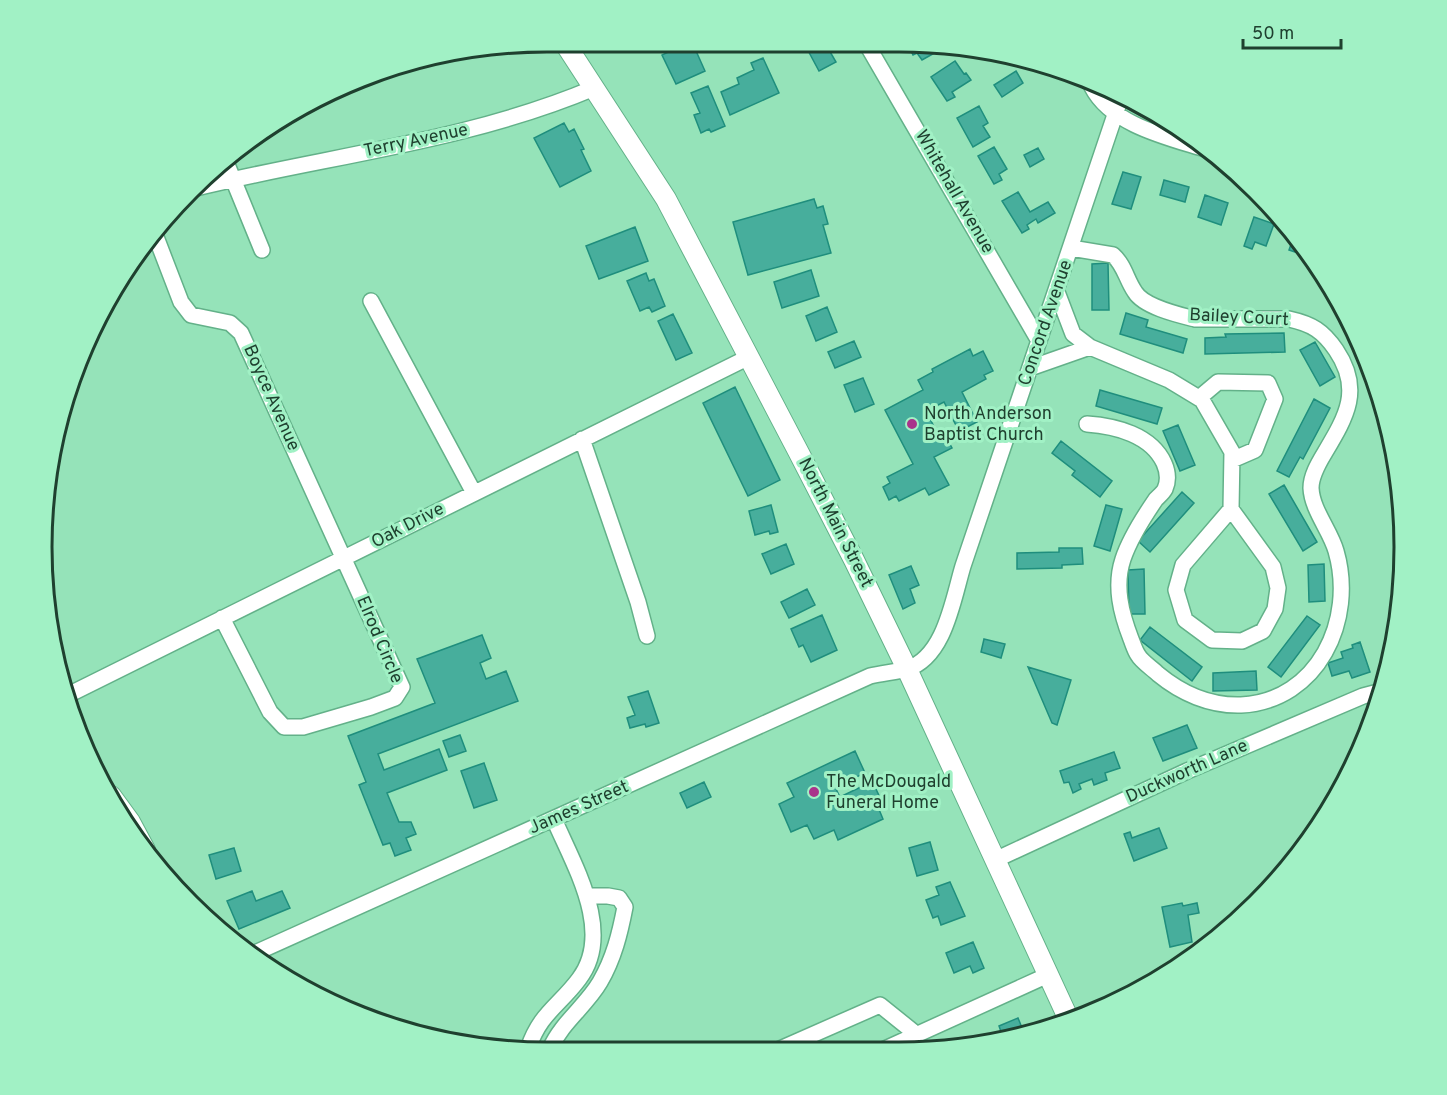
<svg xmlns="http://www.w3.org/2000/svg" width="1447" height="1095" font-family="Overpass,sans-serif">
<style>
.building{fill:#47ae9c;stroke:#1f8e7d;stroke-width:1.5}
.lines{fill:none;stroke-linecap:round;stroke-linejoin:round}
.minor-casing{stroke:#63b189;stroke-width:18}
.major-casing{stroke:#63b189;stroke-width:22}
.minor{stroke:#fff;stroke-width:15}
.major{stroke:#fff;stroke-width:20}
.poi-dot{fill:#a9338b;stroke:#a1f1c5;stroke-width:2}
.labels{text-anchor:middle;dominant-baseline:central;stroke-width:6;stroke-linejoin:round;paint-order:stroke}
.street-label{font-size:18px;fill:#1f402f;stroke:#a1f1c5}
.poi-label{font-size:18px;fill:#1f402f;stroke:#a1f1c5;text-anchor:start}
.rim{fill:none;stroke:#1f402f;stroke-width:3}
</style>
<rect width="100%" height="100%" fill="#95e3b9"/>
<path class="building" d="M 689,42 L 692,42 L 705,71 L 676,84 L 662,55 Z
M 804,43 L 825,43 L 836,62 L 819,71 Z
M 907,43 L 932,43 L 947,46 L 922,60 L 917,53 L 913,55 Z
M 763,58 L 779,93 L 730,115 L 721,92 L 739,84 L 737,78 L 754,70 L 751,63 Z
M 955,61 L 964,74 L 966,73 L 971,80 L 952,92 L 955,97 L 947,101 L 931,77 Z
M 1016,71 L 1023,83 L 1002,97 L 994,85 Z
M 708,86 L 725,126 L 711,132 L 709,129 L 701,133 L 694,115 L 700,113 L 691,93 Z
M 979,106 L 988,123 L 983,126 L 990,137 L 973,147 L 957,118 Z
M 564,123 L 569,132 L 574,129 L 584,149 L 581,150 L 591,171 L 560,187 L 534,138 Z
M 994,147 L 1007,169 L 999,174 L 1002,180 L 994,184 L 978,156 Z
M 1038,148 L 1044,159 L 1030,167 L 1024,155 Z
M 1123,172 L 1141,177 L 1131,209 L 1112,204 Z
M 1164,180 L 1189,187 L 1185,202 L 1160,195 Z
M 1018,192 L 1030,212 L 1048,202 L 1055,213 L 1038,223 L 1036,219 L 1027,225 L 1029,229 L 1022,233 L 1002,201 Z
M 1205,195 L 1228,203 L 1221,225 L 1198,217 Z
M 814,199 L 817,208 L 823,206 L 828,224 L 823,225 L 831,253 L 748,275 L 733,222 Z
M 1254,217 L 1274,224 L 1266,246 L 1255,242 L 1252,249 L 1244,246 Z
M 635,227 L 648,261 L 599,279 L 586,246 Z
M 1294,236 L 1313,258 L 1289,250 Z
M 1108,263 L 1109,310 L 1092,310 L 1092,264 Z
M 811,270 L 819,296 L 782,308 L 774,282 Z
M 646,273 L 649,281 L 654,279 L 665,306 L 652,312 L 649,307 L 640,311 L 627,281 Z
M 827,307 L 837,332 L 816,341 L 806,316 Z
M 1126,313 L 1148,320 L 1146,327 L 1187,339 L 1183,353 L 1120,334 Z
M 673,314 L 692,353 L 676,360 L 658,321 Z
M 1284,333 L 1285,352 L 1205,354 L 1205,338 L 1226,337 L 1225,334 Z
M 854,341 L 861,357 L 835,368 L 828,352 Z
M 1315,342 L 1335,377 L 1320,386 L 1300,350 Z
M 970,349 L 973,356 L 983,351 L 993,371 L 984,375 L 986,379 L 962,392 L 977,422 L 967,427 L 970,433 L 962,437 L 944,402 L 926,411 L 942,442 L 947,439 L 952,448 L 934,457 L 949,485 L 929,495 L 925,488 L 899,501 L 896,496 L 889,500 L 883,487 L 890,483 L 887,477 L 913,464 L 885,410 L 923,390 L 918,380 L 933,372 L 932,369 Z
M 863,378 L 874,404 L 855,412 L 844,385 Z
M 735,387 L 780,480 L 748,496 L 703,403 Z
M 1100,390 L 1162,408 L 1157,424 L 1096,406 Z
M 1314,399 L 1330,408 L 1303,459 L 1300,457 L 1289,477 L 1277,471 Z
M 1178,425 L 1195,465 L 1180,471 L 1163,431 Z
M 1061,441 L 1112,481 L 1100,497 L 1072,475 L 1075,471 L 1052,453 Z
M 1284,485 L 1317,542 L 1303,551 L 1269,494 Z
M 1182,492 L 1194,503 L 1150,552 L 1138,541 Z
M 771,505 L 778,532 L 770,534 L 769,531 L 755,535 L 749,511 Z
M 1106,505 L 1122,509 L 1110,551 L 1094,546 Z
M 786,544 L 794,564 L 771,574 L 762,554 Z
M 1059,548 L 1082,548 L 1083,564 L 1062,565 L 1062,568 L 1017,569 L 1017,553 L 1059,552 Z
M 1324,564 L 1325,601 L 1309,602 L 1308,565 Z
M 911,566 L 919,585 L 910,589 L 915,603 L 903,609 L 889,575 Z
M 1144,569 L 1145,614 L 1129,614 L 1128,570 Z
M 807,589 L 815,605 L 789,618 L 781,602 Z
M 822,615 L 837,650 L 811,662 L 803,645 L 799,647 L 791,629 Z
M 1307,616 L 1320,625 L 1281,677 L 1268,667 Z
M 1150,627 L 1202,667 L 1192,681 L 1140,640 Z
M 482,635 L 491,658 L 480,663 L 486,679 L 506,671 L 518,701 L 378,754 L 384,770 L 439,749 L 447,770 L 387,793 L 399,822 L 411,822 L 416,834 L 406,838 L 411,850 L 395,856 L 390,843 L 383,845 L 359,785 L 366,782 L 348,736 L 435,703 L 417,659 Z
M 984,639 L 1005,644 L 1001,658 L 981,652 Z
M 1360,642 L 1370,672 L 1352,678 L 1349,671 L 1332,676 L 1328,663 L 1343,658 L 1341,652 L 1353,648 L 1352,645 Z
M 1028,667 L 1071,680 L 1057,725 L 1052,723 Z
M 1256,671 L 1257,690 L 1213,691 L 1213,673 Z
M 648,691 L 659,723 L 646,727 L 645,724 L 630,728 L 627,718 L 635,715 L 628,697 Z
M 1187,725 L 1197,748 L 1163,761 L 1153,738 Z
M 460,735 L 466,751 L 449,757 L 443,741 Z
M 855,751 L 865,773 L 835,787 L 840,797 L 867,784 L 868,787 L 874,785 L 883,804 L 878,807 L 883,819 L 838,840 L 834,830 L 814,839 L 807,825 L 791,832 L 779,804 L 794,797 L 787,783 Z
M 1114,752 L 1120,768 L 1105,773 L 1107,780 L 1094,785 L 1092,779 L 1079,784 L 1081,789 L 1073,793 L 1069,782 L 1064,783 L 1060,771 Z
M 484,763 L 497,800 L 474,808 L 461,771 Z
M 704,782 L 711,797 L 687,808 L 680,793 Z
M 1159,828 L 1167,848 L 1134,861 L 1124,834 L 1130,832 L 1132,838 Z
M 930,842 L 938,870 L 917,876 L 909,848 Z
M 234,848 L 241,871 L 216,879 L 209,855 Z
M 950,882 L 965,916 L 941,925 L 938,916 L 933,918 L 926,900 L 939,895 L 936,887 Z
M 252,891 L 256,901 L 282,891 L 290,908 L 239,929 L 227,901 Z
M 1182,903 L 1183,906 L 1197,903 L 1199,913 L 1188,915 L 1192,942 L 1170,947 L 1162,907 Z
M 973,942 L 984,968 L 973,973 L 970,966 L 954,973 L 946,953 Z
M 1018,1018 L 1025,1035 L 1004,1040 L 999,1026 Z"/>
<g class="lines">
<g class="minor-casing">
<path id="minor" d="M 866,43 L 1039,341
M 1092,87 C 1112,126 1171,138 1208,150
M 226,162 L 262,250
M 192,189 C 326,156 466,142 594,88
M 156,237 L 181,302 L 191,315 L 230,323 L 241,333 L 402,687 L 395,698 L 371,707 L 303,727 L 284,727 L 270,712 L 222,618
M 1071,248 L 1113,255 C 1125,266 1126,279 1135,292 C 1144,307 1179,315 1195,319 L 1289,319 C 1312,324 1323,331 1336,350 C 1363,390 1346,417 1324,454 C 1318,464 1311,476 1311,488 C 1312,510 1330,530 1336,551 C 1356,620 1318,701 1241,705 C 1210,706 1181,693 1158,674 C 1152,668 1142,662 1138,655 C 1135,651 1133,644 1131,639 C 1121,613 1114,586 1123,559 C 1129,541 1145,515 1156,499 C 1159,496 1163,493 1165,489 C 1169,480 1168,472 1164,463 C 1151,435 1116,426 1087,424
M 1057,292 L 1073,334 L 1090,347 L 1169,380 L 1202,400 L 1232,452 L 1231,509
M 371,301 L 474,493
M 1030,368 L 1090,347
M 1199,398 L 1218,382 L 1268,383 L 1275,399 L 1255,450 L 1232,460
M 582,439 L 638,602 L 647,636
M 1231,509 L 1273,567 L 1278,588 L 1275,609 L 1263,631 L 1242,641 L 1212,640 L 1185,620 L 1176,590 L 1183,565 Z
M 66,696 L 749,357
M 995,860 L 1187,771 L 1363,696 L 1382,691
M 253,954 L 870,676 C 882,673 896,672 907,669 C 945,657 953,599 963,566 L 1120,100
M 528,1049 C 540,1013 559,1006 579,979 C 615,932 573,864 554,819
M 550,1049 C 562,1022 586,1006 600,982 C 614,958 620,933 625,907 L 619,898 L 608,896 L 587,896
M 780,1049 L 880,1005 L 916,1034
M 885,1049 L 1048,975"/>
</g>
<g class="major-casing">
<path id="major" d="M 564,42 L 666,199 L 799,453 L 854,560 L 907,669 L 1070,1022
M 111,796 L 130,822 L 145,850"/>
</g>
<use href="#minor" class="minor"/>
<use href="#major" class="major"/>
</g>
<g class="poi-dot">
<circle cx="912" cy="424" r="6"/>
<circle cx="814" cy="792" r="6"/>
</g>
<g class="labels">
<g class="street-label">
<text transform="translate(416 141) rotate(-12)">Terry Avenue</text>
<text transform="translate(954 192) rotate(60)">Whitehall Avenue</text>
<text transform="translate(1239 318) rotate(3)">Bailey Court</text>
<text transform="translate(1046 323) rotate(-71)">Concord Avenue</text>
<text transform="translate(271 398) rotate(66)">Boyce Avenue</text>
<text transform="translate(835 523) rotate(63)">North Main Street</text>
<text transform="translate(408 526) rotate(-27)">Oak Drive</text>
<text transform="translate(379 640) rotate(67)">Elrod Circle</text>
<text transform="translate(1187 772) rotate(-24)">Duckworth Lane</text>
<text transform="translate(579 808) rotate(-24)">James Street</text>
</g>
<g class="poi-label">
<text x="924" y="414">North Anderson<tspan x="924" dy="21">Baptist Church</tspan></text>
<text x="826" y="782">The McDougald<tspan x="826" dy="21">Funeral Home</tspan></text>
</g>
</g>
<path d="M0 0H1447V1095H0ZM547 52H899A495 495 0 0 1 1394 547V547A495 495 0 0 1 899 1042H547A495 495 0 0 1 52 547V547A495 495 0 0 1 547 52Z" fill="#a1f1c5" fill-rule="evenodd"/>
<path class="rim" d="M547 52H899A495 495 0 0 1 1394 547V547A495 495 0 0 1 899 1042H547A495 495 0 0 1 52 547V547A495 495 0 0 1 547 52Z"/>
<path d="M1243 39v9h98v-9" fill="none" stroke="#1f402f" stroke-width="3"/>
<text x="1252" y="39" font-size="18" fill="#1f402f" stroke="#a1f1c5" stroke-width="4.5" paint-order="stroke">50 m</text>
</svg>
